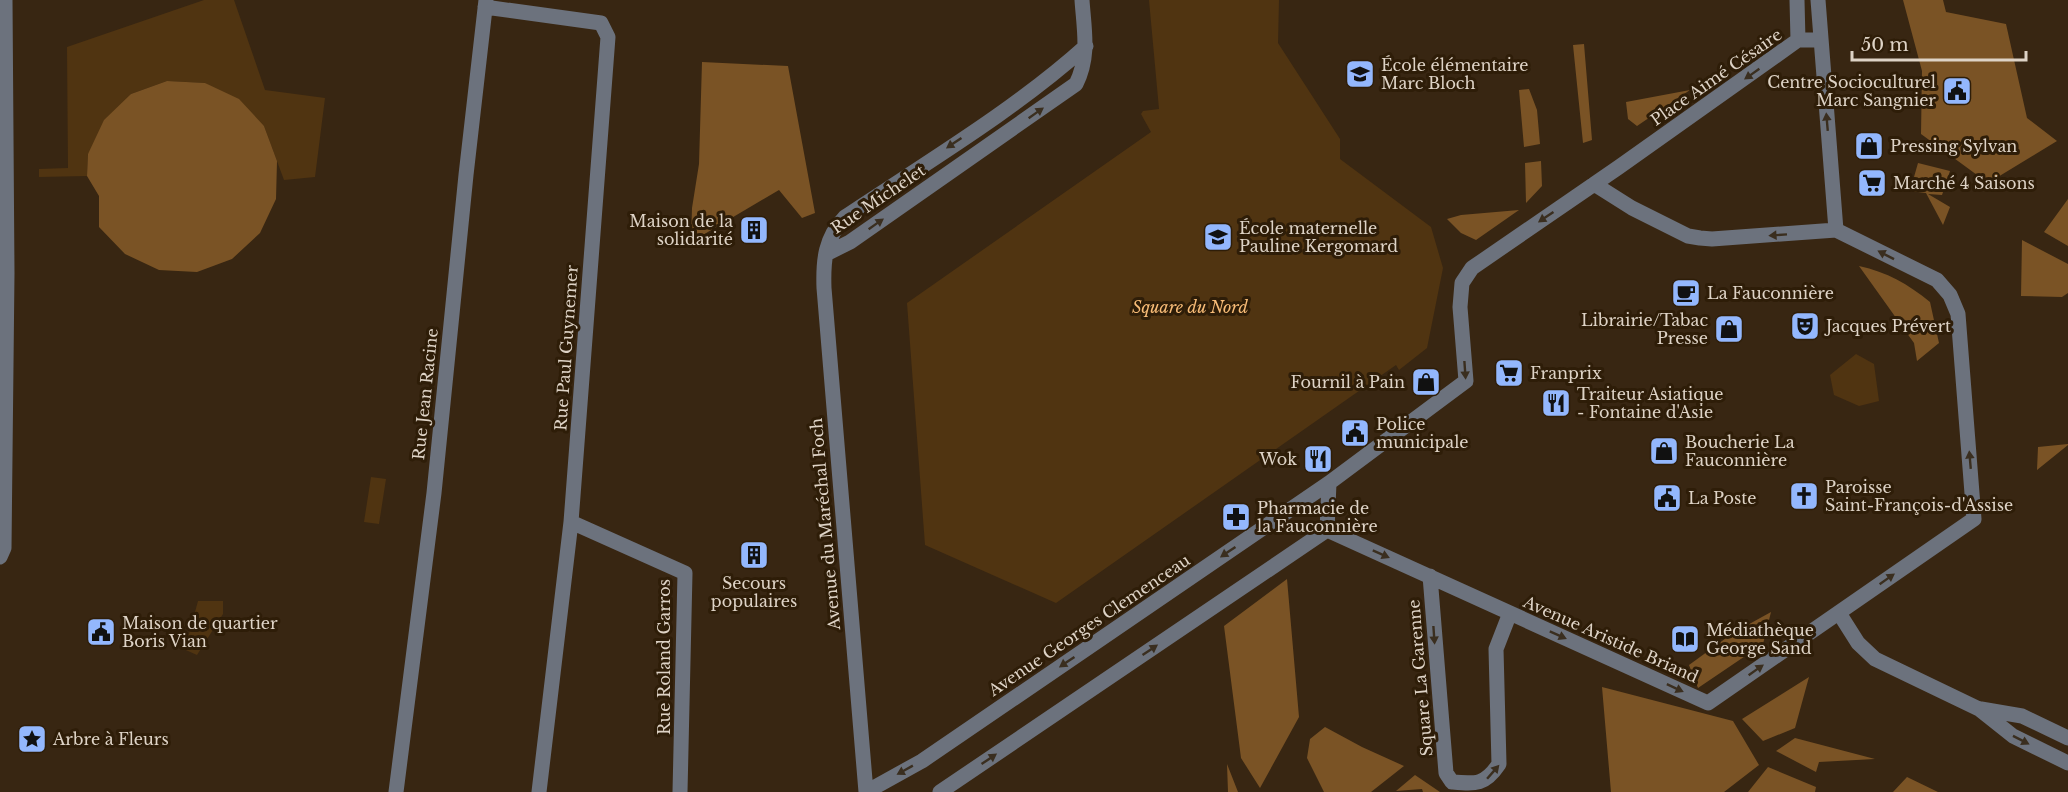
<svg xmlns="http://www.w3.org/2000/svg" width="2068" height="792" font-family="'Libre Baskerville',serif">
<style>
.green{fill:#503411}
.forest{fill:#7a5325}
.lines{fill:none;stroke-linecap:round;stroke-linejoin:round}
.minor{stroke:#6c727d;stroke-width:15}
.oneway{fill:#3a2e1f}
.labels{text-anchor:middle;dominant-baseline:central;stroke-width:6;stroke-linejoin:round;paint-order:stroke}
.poi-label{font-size:16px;fill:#ded3c6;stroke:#2e1d08;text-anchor:start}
.street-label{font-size:16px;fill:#ded3c6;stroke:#2e1d08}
.park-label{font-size:16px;font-style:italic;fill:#f8bc77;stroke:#2e1d08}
</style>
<rect width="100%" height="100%" fill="#382612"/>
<path class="green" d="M 204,0 L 234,0 L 265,90 L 325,98 L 315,177 L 284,180 L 264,126 L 205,83 L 167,81 L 131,94 L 88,154 L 87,176 L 39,177 L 39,169 L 68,168 L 67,47 Z
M 1149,0 L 1279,0 L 1278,43 L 1340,139 L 1340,159 L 1431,227 L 1443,268 L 1427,348 L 1399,370 L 1396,365 L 1056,603 L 925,545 L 907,303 L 1151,132 L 1141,114 L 1143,111 L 1159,109 Z
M 1856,354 L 1874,364 L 1879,401 L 1859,406 L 1834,395 L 1830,375 Z
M 371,477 L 386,479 L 379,524 L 364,522 Z
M 198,601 L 223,601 L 223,614 L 197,655 L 179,647 L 189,634 Z"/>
<path class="forest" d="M 1903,0 L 1943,0 L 1946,12 L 2006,24 L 2027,118 L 2057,141 L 1988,183 L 1921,134 L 1922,71 Z
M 1584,44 L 1592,140 L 1583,143 L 1573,45 Z
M 702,62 L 788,66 L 815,213 L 802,218 L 779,190 L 691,242 L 692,208 L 699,164 Z
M 167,81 L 205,83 L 239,99 L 264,126 L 277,161 L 276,199 L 260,233 L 232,259 L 197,272 L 159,270 L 125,254 L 99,227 L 99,196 L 87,176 L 88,154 L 104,120 L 131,94 Z
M 1529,89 L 1537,110 L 1540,144 L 1524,147 L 1519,90 Z
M 1690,90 L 1637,126 L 1628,119 L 1626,102 Z
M 1541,161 L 1542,186 L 1526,203 L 1525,163 Z
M 1918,163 L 1950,171 L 1942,195 L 1928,194 L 1950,207 L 1943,225 L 1926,193 L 1910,191 Z
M 2068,199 L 2068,246 L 2044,232 Z
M 1519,210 L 1476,240 L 1461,233 L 1447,219 L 1461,215 Z
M 2022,240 L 2068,264 L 2068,293 L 2062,297 L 2021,296 Z
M 1859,266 C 1887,272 1908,284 1930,302 L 1939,343 L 1917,361 L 1914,343 Z
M 2068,444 L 2068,445 L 2037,470 L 2038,447 Z
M 1287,579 L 1299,717 L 1260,788 L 1241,758 L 1224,626 Z
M 1771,612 L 1763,644 L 1698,688 L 1689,665 L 1733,633 Z
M 1809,677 L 1795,728 L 1763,741 L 1742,719 Z
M 1602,687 L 1733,721 L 1759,765 L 1724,792 L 1611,792 Z
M 1325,727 L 1362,747 L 1404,766 L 1371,792 L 1324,792 L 1307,758 L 1310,739 Z
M 1795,738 L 1875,759 L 1819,762 L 1816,772 L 1776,751 Z
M 1227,764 L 1238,792 L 1228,792 Z
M 1768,767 L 1816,787 L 1815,792 L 1748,792 Z
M 1415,775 L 1440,792 L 1423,792 L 1422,789 L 1396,791 Z
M 1907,777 L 1938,792 L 1893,792 Z"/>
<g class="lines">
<path class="minor" d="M 1797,0 L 1798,40
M 1818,0 L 1836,230
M 485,7 L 601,23 L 608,37 L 571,522 L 539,792
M 826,254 L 850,242 L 1076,84 C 1090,56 1084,30 1082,0
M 571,522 L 685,573 L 680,792
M 1327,530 L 1708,703 L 1974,519 L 1958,314 L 1950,295 L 1937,280 L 1836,230 L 1712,239 L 1700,238 L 1688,236 L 1632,208 L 1594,184
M 1327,530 L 1329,483
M 0,557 L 4,548 L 7,273 L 5,0
M 1430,576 L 1446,773 L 1452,782 C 1476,784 1485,785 1499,764 L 1496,649 L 1510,613
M 1839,613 L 1858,643 L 1875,659 L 1979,709 L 2013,736 L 2068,763
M 1981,709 L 2022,716 L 2068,738
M 396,792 L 434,493 L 466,175 L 486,0
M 866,792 L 922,761 L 1329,483 L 1466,381 L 1460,307 L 1462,283 L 1472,268 L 1619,167 L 1798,40 L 1821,40
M 866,792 L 824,288 C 823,260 825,238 845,217 C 924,164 1015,110 1086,46
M 940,792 L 1327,530"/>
</g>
<defs><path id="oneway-solid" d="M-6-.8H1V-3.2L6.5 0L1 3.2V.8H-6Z" transform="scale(1.5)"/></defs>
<g class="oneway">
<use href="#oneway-solid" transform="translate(1752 74) rotate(145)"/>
<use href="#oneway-solid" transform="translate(1036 113) rotate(-35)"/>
<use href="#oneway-solid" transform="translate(1827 122) rotate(-95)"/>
<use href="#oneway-solid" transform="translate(954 143) rotate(146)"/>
<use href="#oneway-solid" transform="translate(1546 217) rotate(146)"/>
<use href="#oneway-solid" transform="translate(876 224) rotate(-35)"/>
<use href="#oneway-solid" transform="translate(1778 235) rotate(176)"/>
<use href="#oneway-solid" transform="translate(1886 255) rotate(-153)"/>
<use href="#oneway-solid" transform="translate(1465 370) rotate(86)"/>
<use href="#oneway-solid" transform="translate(1970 460) rotate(-95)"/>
<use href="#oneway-solid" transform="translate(1228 552) rotate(146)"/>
<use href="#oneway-solid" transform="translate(1381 554) rotate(24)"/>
<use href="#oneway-solid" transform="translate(1887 579) rotate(-35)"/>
<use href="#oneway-solid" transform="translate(1434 635) rotate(86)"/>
<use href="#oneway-solid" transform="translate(1558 635) rotate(24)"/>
<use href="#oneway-solid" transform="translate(1150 650) rotate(-34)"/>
<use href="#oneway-solid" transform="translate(1067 662) rotate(146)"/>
<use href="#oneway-solid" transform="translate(1756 670) rotate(-35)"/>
<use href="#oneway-solid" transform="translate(1675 688) rotate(25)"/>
<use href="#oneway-solid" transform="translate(2021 740) rotate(27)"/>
<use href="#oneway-solid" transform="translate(989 759) rotate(-34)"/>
<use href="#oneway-solid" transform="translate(905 770) rotate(151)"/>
<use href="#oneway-solid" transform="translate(1493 772) rotate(-49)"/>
</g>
<defs>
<g id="school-square" transform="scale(1.5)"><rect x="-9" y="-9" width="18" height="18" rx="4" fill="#93b7fd" stroke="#2e1d08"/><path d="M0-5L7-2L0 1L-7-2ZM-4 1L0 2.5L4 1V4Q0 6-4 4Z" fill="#111"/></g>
<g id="civic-square" transform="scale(1.5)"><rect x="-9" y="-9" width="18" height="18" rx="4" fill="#93b7fd" stroke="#2e1d08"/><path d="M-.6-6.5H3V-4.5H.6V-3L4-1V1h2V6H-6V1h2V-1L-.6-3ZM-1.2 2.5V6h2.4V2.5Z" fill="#111"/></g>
<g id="shop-square" transform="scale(1.5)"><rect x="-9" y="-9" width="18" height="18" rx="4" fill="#93b7fd" stroke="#2e1d08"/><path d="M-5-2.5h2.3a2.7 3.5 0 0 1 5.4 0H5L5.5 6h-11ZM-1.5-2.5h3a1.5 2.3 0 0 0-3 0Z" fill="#111"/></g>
<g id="supermarket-square" transform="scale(1.5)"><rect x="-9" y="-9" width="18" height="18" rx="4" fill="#93b7fd" stroke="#2e1d08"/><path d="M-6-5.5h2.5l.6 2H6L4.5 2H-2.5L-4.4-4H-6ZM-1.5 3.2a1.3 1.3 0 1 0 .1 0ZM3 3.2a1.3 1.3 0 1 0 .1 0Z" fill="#111"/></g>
<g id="building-square" transform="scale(1.5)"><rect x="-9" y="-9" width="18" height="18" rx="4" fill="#93b7fd" stroke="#2e1d08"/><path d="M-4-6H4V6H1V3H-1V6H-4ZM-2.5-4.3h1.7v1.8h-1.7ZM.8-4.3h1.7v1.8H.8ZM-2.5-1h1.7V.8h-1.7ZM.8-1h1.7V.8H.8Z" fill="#111"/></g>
<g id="cafe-square" transform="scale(1.5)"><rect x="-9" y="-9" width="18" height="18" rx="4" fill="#93b7fd" stroke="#2e1d08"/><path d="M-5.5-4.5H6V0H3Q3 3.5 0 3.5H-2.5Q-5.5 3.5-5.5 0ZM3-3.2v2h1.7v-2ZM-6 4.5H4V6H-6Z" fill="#111"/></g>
<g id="theatre-square" transform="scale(1.5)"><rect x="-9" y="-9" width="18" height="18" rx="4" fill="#93b7fd" stroke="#2e1d08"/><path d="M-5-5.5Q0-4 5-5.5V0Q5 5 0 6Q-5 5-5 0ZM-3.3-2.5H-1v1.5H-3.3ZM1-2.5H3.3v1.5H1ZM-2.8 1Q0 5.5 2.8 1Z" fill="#111"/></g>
<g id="restaurant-square" transform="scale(1.5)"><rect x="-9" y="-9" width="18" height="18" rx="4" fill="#93b7fd" stroke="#2e1d08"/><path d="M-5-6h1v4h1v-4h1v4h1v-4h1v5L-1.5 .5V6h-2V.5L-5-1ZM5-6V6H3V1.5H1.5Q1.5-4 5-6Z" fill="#111"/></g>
<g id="church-square" transform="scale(1.5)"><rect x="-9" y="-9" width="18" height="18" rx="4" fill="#93b7fd" stroke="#2e1d08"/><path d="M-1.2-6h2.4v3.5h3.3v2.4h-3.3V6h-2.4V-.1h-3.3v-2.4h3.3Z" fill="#111"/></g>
<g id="pharmacy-square" transform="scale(1.5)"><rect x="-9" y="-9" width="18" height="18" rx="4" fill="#93b7fd" stroke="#2e1d08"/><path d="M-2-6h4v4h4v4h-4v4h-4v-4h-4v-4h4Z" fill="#111"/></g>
<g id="library-square" transform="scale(1.5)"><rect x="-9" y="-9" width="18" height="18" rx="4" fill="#93b7fd" stroke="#2e1d08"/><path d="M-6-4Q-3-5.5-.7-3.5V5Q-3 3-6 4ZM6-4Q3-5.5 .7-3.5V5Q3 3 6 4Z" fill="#111"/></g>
<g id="sight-square" transform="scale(1.5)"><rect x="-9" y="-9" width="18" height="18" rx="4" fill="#93b7fd" stroke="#2e1d08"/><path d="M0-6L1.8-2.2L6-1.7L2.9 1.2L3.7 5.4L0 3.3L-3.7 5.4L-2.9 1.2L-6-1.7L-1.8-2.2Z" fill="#111"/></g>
</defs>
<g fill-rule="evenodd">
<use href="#school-square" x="1360" y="74"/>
<use href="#civic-square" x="1957" y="91"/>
<use href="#shop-square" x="1869" y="146"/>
<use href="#supermarket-square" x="1872" y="183"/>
<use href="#building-square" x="754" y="230"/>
<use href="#school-square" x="1218" y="237"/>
<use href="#cafe-square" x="1686" y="293"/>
<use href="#theatre-square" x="1805" y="326"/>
<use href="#shop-square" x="1729" y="329"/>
<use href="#supermarket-square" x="1509" y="373"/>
<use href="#shop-square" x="1426" y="382"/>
<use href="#restaurant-square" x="1556" y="403"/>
<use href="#civic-square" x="1355" y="433"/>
<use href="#shop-square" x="1664" y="451"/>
<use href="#restaurant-square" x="1318" y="459"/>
<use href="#church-square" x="1804" y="496"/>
<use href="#civic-square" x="1667" y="498"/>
<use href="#pharmacy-square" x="1236" y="517"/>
<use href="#building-square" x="754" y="555"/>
<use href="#civic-square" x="101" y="632"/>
<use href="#library-square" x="1685" y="639"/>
<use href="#sight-square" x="32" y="739"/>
</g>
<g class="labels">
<g class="poi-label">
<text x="1381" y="65">École élémentaire<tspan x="1381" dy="18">Marc Bloch</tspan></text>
<text x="1936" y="82" text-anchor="end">Centre Socioculturel<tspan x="1936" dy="18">Marc Sangnier</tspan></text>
<text x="1890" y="146">Pressing Sylvan</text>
<text x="1893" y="183">Marché 4 Saisons</text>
<text x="733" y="221" text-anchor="end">Maison de la<tspan x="733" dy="18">solidarité</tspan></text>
<text x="1239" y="228">École maternelle<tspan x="1239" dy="18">Pauline Kergomard</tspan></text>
<text x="1707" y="293">La Fauconnière</text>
<text x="1708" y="320" text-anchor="end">Librairie/Tabac<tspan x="1708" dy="18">Presse</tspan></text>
<text x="1826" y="326">Jacques Prévert</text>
<text x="1530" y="373">Franprix</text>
<text x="1405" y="382" text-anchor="end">Fournil à Pain</text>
<text x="1577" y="394">Traiteur Asiatique<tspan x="1577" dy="18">- Fontaine d'Asie</tspan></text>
<text x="1376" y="424">Police<tspan x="1376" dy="18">municipale</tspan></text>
<text x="1685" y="442">Boucherie La<tspan x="1685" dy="18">Fauconnière</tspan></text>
<text x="1297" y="459" text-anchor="end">Wok</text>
<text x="1825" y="487">Paroisse<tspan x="1825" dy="18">Saint-François-d'Assise</tspan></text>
<text x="1688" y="498">La Poste</text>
<text x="1257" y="508">Pharmacie de<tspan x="1257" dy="18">la Fauconnière</tspan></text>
<text x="754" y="583" text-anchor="middle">Secours<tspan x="754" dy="18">populaires</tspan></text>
<text x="122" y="623">Maison de quartier<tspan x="122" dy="18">Boris Vian</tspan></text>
<text x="1706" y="630">Médiathèque<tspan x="1706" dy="18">George Sand</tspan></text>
<text x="53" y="739">Arbre à Fleurs</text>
</g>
<g class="street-label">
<text transform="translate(1716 77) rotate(-35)">Place Aimé Césaire</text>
<text transform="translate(878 199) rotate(-34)">Rue Michelet</text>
<text transform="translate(566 348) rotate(-86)">Rue Paul Guynemer</text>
<text transform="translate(425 394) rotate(-84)">Rue Jean Racine</text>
<text transform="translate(825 524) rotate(-95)">Avenue du Maréchal Foch</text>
<text transform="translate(1089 625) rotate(-34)">Avenue Georges Clemenceau</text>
<text transform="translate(1611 639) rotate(24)">Avenue Aristide Briand</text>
<text transform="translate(664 657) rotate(-90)">Rue Roland Garros</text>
<text transform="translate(1420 678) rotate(-95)">Square La Garenne</text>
</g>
<g class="park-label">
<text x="1190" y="307">Square du Nord</text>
</g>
</g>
<path d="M1852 51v9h174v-9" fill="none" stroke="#ded3c6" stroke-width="3"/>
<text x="1861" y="51" font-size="18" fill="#ded3c6" stroke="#2e1d08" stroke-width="4.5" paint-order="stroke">50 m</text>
</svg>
